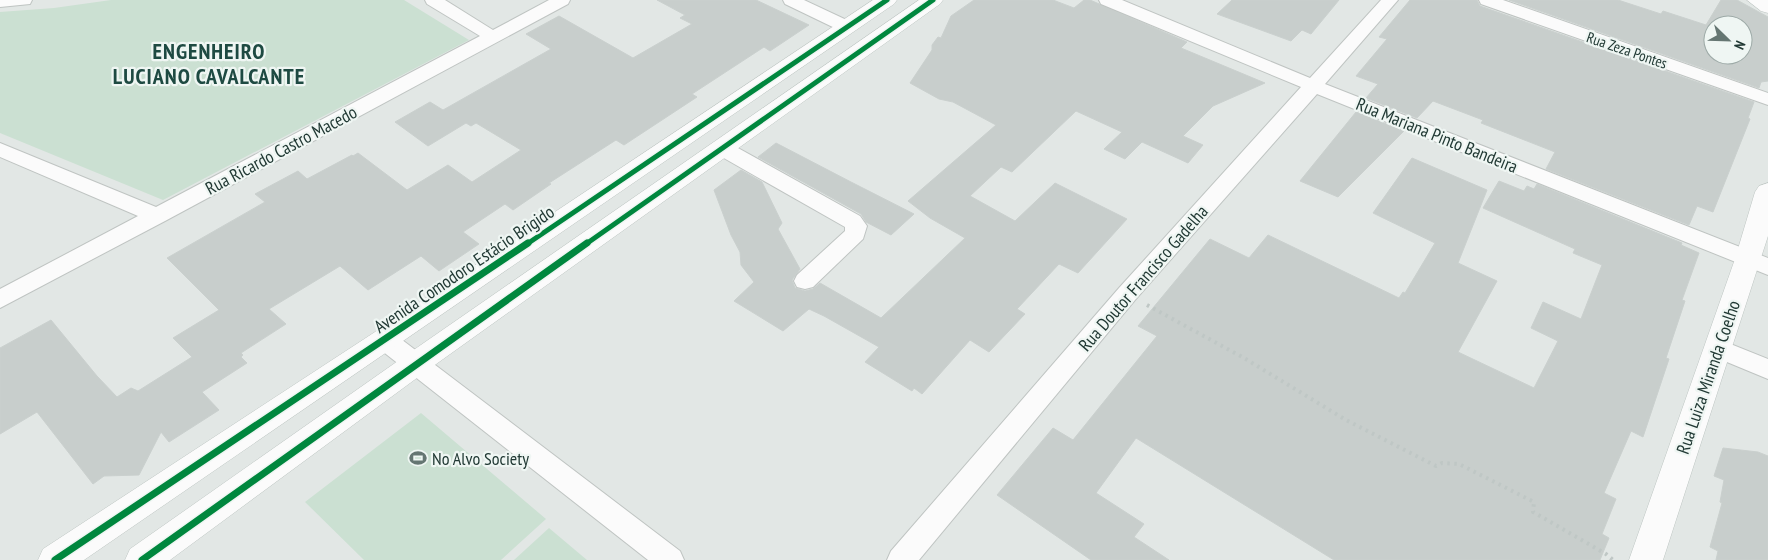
<svg xmlns="http://www.w3.org/2000/svg" width="1768" height="560" font-family="'PT Sans Narrow',sans-serif">
<style>
.green{fill:#cbe0d2}
.building{fill:#c8cecc;stroke:#cad0ce;fill-rule:evenodd}
.lines{fill:none;stroke-linecap:round;stroke-linejoin:round}
.street-casing{stroke:#bfc4c2;stroke-width:2}
.secondary-casing{stroke:#bdc5c2;stroke-width:1}
.path{stroke:#bfc7c5;stroke-width:4;stroke-dasharray:2.5 4.5;stroke-linecap:butt}
.street{fill:#fbfbfb;fill-rule:evenodd}
.secondary{fill:#fbfbfb;fill-rule:evenodd}
.cycleway-far1-casing{stroke:#eff6f3;stroke-width:8}
.cycleway-casing{stroke:#eff6f3;stroke-width:10}
.cycleway-far1{stroke:#00873e;stroke-width:5}
.cycleway{stroke:#00873e;stroke-width:7}
.labels{text-anchor:middle;dominant-baseline:central;stroke-width:4.5;stroke-linejoin:round;paint-order:stroke}
.far-street-label{font-size:15px;fill:#213934;stroke:#eff6f3}
.street-label{font-size:18px;fill:#213934;stroke:#eff6f3}
.poi-label{font-size:18px;fill:#213934;stroke:#eff6f3;text-anchor:start}
.district-label{font-size:22px;font-weight:bold;letter-spacing:1px;fill:#1e4a42;stroke:#eff6f3}
</style>
<rect width="100%" height="100%" fill="#e2e7e5"/>
<path class="green" d="M 111,0 L 404,0 L 469,40 L 163,200 L 0,133 L 0,12 L 54,8 Z
M 421,413 L 546,519 L 501,560 L 364,560 L 305,502 Z
M 549,528 L 587,560 L 514,560 Z"/>
<path class="building" d="M 657,0 L 756,0 L 809,25 L 770,51 L 764,47 L 692,94 L 697,97 L 624,145 L 616,140 L 549,183 L 551,184 L 513,210 L 505,204 L 463,232 L 479,244 L 439,271 L 421,256 L 368,290 L 340,266 L 269,309 L 286,324 L 241,353 L 243,355 L 241,357 L 247,363 L 202,392 L 219,410 L 169,442 L 161,432 L 139,475 L 104,476 L 93,484 L 37,412 L 0,434 L 0,348 L 51,320 L 97,376 L 117,397 L 131,388 L 138,391 L 192,357 L 173,338 L 219,310 L 167,258 L 265,202 L 255,194 L 298,171 L 307,179 L 352,155 L 353,156 L 358,153 L 407,190 L 448,165 L 472,182 L 521,150 L 476,123 L 471,126 L 466,123 L 428,146 L 395,122 L 430,102 L 443,110 L 551,49 L 526,34 L 559,16 L 633,58 L 692,24 L 680,18 L 685,15 Z
M 974,0 L 1053,0 L 1074,8 L 1084,0 L 1090,0 L 1187,42 L 1181,48 L 1265,83 L 1213,106 L 1183,136 L 1203,145 L 1188,163 L 1142,142 L 1125,159 L 1104,149 L 1122,132 L 1076,111 L 1012,172 L 1001,167 L 970,196 L 1015,221 L 1055,183 L 1127,219 L 1078,273 L 1059,264 L 1017,309 L 1025,314 L 989,352 L 970,340 L 922,394 L 914,388 L 912,391 L 865,362 L 879,347 L 824,316 L 809,309 L 783,331 L 734,301 L 754,282 L 741,265 L 740,252 L 731,235 L 714,190 L 741,170 L 762,182 L 782,223 L 778,229 L 800,269 L 792,280 L 795,288 L 805,291 L 813,289 L 820,283 L 881,318 L 965,238 L 930,218 L 908,201 L 996,125 L 953,102 L 939,99 L 910,83 L 932,50 L 932,45 L 938,37 L 941,38 L 951,16 Z
M 1232,0 L 1339,0 L 1311,34 L 1302,30 L 1291,41 L 1217,14 Z
M 1410,0 L 1477,0 L 1480,6 L 1754,102 L 1748,118 L 1750,119 L 1713,212 L 1697,206 L 1689,225 L 1546,169 L 1555,152 L 1481,123 L 1483,120 L 1433,101 L 1417,118 L 1366,98 L 1378,84 L 1356,76 L 1387,39 L 1379,37 Z
M 1509,0 L 1618,0 L 1661,14 L 1663,11 L 1706,25 L 1721,0 L 1737,0 L 1768,17 L 1768,81 L 1761,82 L 1759,88 ZM 1713,25 L 1743,25 L 1743,55 L 1713,55 Z
M 1356,112 L 1404,131 L 1338,197 L 1300,181 Z
M 776,143 L 851,182 L 914,214 L 891,235 L 866,222 L 861,214 L 758,157 Z
M 1412,158 L 1487,190 L 1458,263 L 1497,281 L 1458,352 L 1534,388 L 1558,341 L 1531,328 L 1543,302 L 1581,319 L 1602,265 L 1573,253 L 1575,249 L 1483,208 L 1499,181 L 1524,191 L 1527,186 L 1534,189 L 1537,184 L 1682,243 L 1681,245 L 1699,253 L 1682,300 L 1685,301 L 1666,358 L 1669,359 L 1643,437 L 1631,431 L 1604,493 L 1616,499 L 1602,534 L 1609,538 L 1600,560 L 1334,560 L 1136,438 L 1096,493 L 1144,524 L 1134,537 L 1169,560 L 1091,560 L 997,495 L 1053,428 L 1073,440 L 1157,336 L 1138,326 L 1210,239 L 1249,258 L 1268,235 L 1399,298 L 1403,292 L 1405,293 L 1435,243 L 1373,213 Z
M 1723,448 L 1758,452 L 1768,456 L 1768,560 L 1716,560 L 1718,551 L 1710,547 L 1722,503 L 1720,502 L 1724,480 L 1714,476 Z"/>
<g class="lines">
<g class="street-casing">
<path id="street" d="M 0,0 L 32,0 L 30,4 L 0,7 Z
M 425,0 L 445,0 L 493,30 L 549,0 L 570,0 L 568,4 L 165,221 L 0,308 L 0,289 L 138,216 L 0,157 L 0,143 L 156,207 L 480,36 L 427,4 Z
M 783,0 L 804,0 L 853,23 L 856,27 L 853,31 L 847,32 L 841,31 L 785,4 Z
M 1099,0 L 1122,0 L 1310,78 L 1381,0 L 1398,0 L 1325,84 L 1768,258 L 1768,275 L 1317,94 L 1135,300 L 919,560 L 887,560 L 891,551 L 1119,288 L 1301,87 L 1101,4 Z
M 1479,0 L 1503,0 L 1768,93 L 1768,105 L 1481,4 Z
M 722,142 L 729,143 L 860,216 L 867,226 L 863,239 L 813,287 L 805,289 L 797,287 L 794,281 L 797,275 L 845,231 L 845,227 L 715,153 L 712,148 L 715,143 Z
M 385,331 L 393,333 L 680,551 L 684,560 L 648,560 L 377,347 L 373,340 L 377,333 Z
M 1718,339 L 1768,359 L 1768,379 L 1710,355 L 1706,348 L 1710,341 Z"/>
</g>
<g class="secondary-casing">
<path id="secondary" d="M 873,0 L 897,0 L 894,4 L 84,560 L 38,560 L 43,549 L 375,332 Z
M 919,0 L 943,0 L 940,4 L 425,372 L 170,560 L 125,560 L 130,549 L 405,356 Z
M 1747,0 L 1768,0 L 1768,13 L 1761,11 Z
M 1768,183 L 1768,236 L 1663,560 L 1629,560 L 1735,259 L 1755,192 L 1759,186 Z"/>
</g>
<path class="path" d="M 1147,305 L 1244,358 L 1346,420 L 1436,466 L 1442,463 L 1459,464 L 1534,502 L 1533,512 L 1606,554 L 1613,560"/>
<use href="#street" class="street"/>
<use href="#secondary" class="secondary"/>
<g class="cycleway-far1-casing">
<path id="cycleway-far1" d="M 527,244 L 887,0
M 586,244 L 933,0"/>
</g>
<g class="cycleway-casing">
<path id="cycleway" d="M 55,560 L 528,243
M 142,560 L 587,243"/>
</g>
<use href="#cycleway-far1" class="cycleway-far1"/>
<use href="#cycleway" class="cycleway"/>
</g>
<defs>
<g id="stadium-bare" transform="scale(1.35)"><path d="M0-5a6.5 5 0 1 0 0 10a6.5 5 0 1 0 0-10ZM-3.5-1.8h7v3.6h-7Z" fill="#657672" stroke="#eff6f3" stroke-width="2.5" paint-order="stroke"/></g>
</defs>
<g fill-rule="evenodd">
<use href="#stadium-bare" x="418" y="458"/>
</g>
<g class="labels">
<g class="far-street-label">
<text transform="translate(1627 50) rotate(19)">Rua Zeza Pontes</text>
</g>
<g class="street-label">
<text transform="translate(1437 135) rotate(22)">Rua Mariana Pinto Bandeira</text>
<text transform="translate(281 150) rotate(-28)">Rua Ricardo Castro Macedo</text>
<text transform="translate(464 269) rotate(-34)">Avenida Comodoro Estácio Brigido</text>
<text transform="translate(1143 278) rotate(-49)">Rua Doutor Francisco Gadelha</text>
<text transform="translate(1708 377) rotate(-71)">Rua Luiza Miranda Coelho</text>
</g>
<g class="poi-label">
<text x="432" y="458">No Alvo Society</text>
</g>
<g class="district-label">
<text x="209" y="51">ENGENHEIRO<tspan x="209" dy="25">LUCIANO CAVALCANTE</tspan></text>
</g>
</g>
<g transform="translate(1728 40) rotate(113)"><circle r="24" fill="#eff6f3" stroke="#9daaa7"/>
<path d="M0-4L9 19L0 12L-9 19Z" fill="#657672"/>
<text y="-8" font-size="14" font-weight="bold" text-anchor="middle" fill="#213934">N</text>
</g>
</svg>
